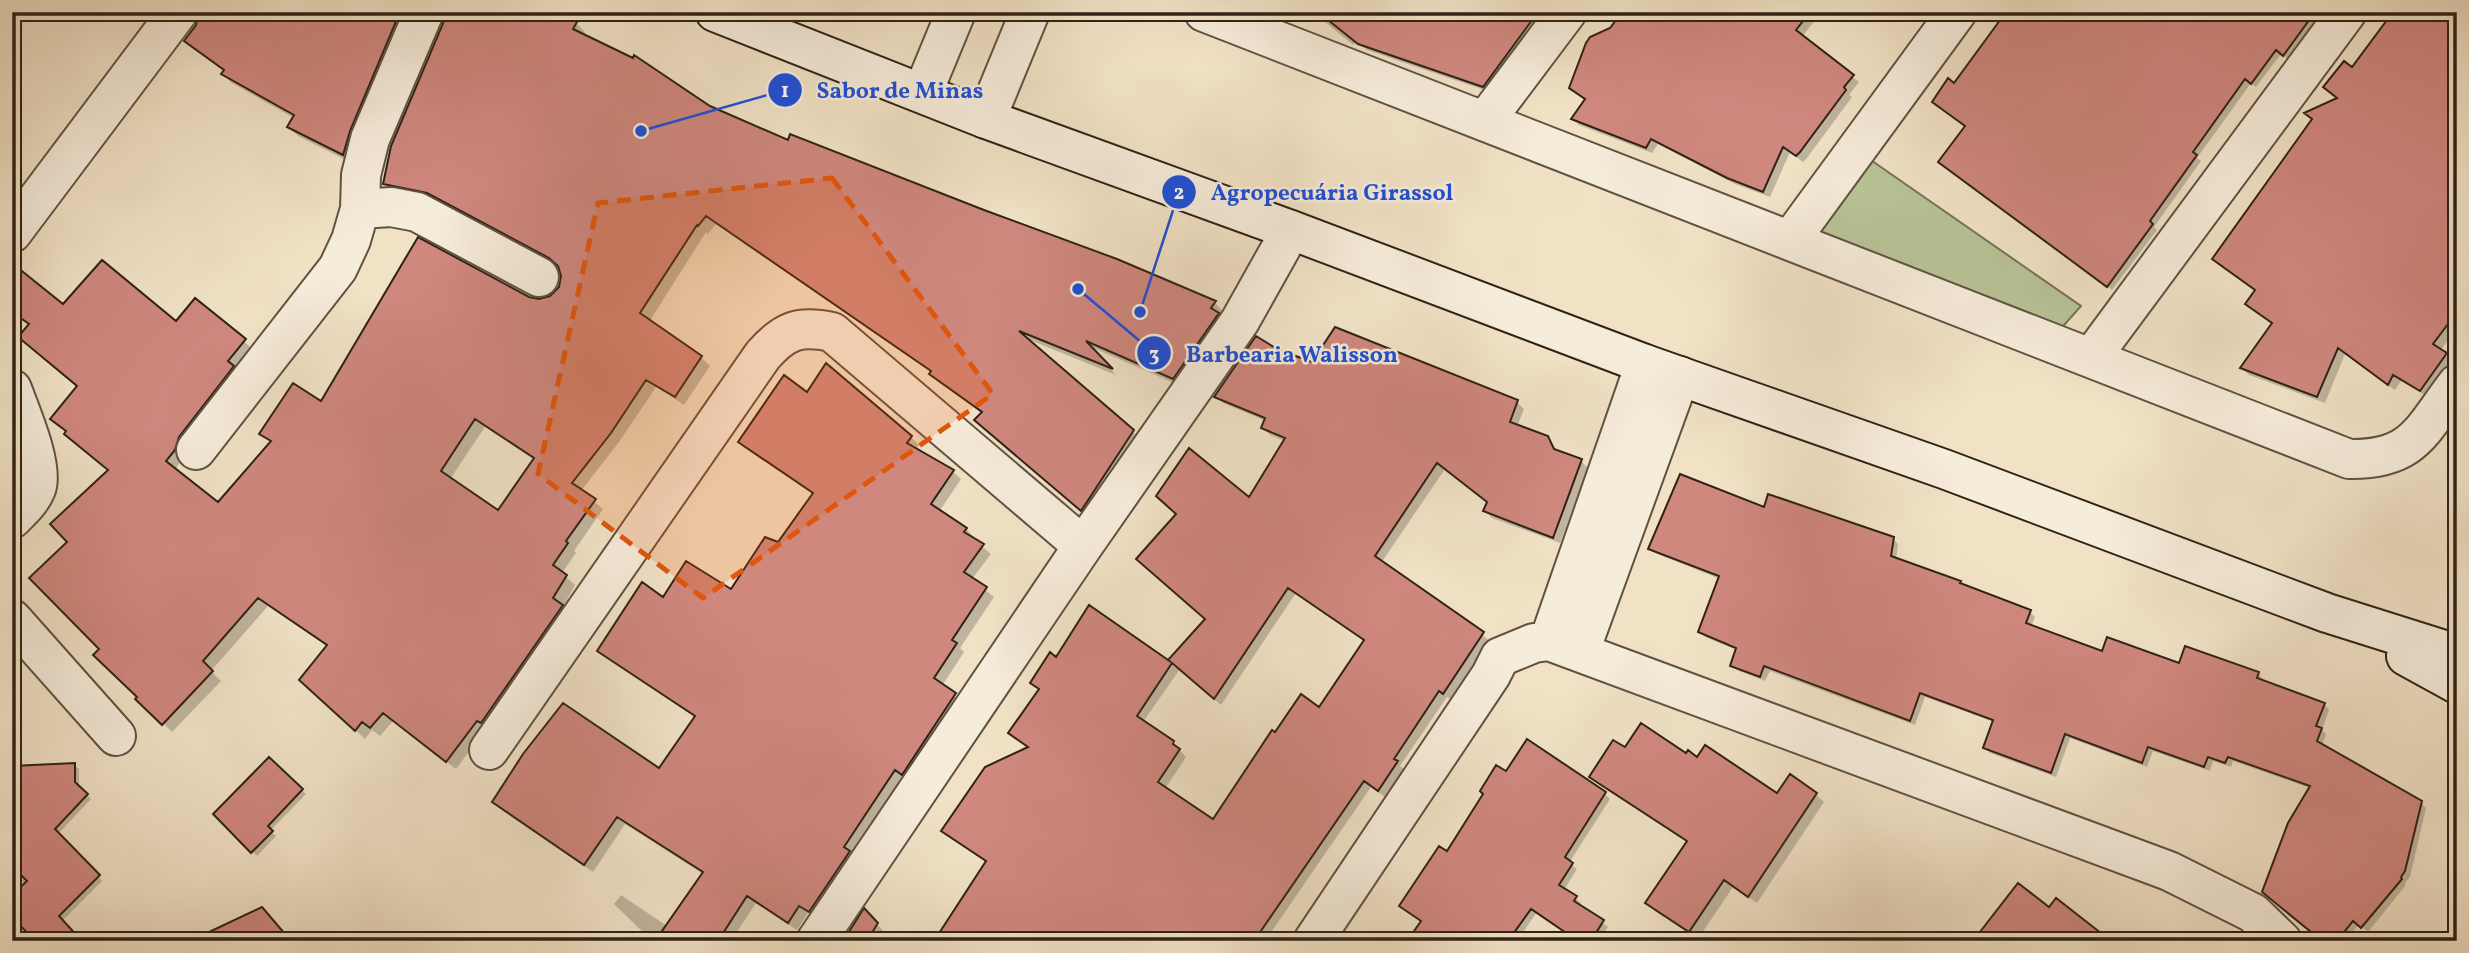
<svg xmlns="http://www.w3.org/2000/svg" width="2469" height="953" font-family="Vollkorn,serif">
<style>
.green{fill:#b8c497;stroke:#747356;stroke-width:2}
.shadow{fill:#0003;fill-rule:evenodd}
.building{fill:#cf877e;stroke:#2f2216;stroke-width:2;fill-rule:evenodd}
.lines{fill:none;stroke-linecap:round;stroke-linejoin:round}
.street-casing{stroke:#605242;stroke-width:42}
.secondary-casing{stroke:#2f2216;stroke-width:42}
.street{stroke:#f6ecda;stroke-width:38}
.secondary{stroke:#f6ecda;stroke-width:38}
.marked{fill:#df560c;fill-opacity:0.2;stroke:#df560c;stroke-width:5;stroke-dasharray:14 9;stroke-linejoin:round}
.leader{fill:none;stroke:#1d4ed8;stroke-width:2.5}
.callout-dot{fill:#1d4ed8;stroke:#f6ecda;stroke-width:2.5}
.mark-label{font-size:21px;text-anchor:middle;font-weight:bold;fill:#fff}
.callout-label{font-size:23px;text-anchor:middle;font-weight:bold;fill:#1d4ed8;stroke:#f6ecda;stroke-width:5;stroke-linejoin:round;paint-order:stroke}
</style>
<rect width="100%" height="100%" fill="#f1e2c6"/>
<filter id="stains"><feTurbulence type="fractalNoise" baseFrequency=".00286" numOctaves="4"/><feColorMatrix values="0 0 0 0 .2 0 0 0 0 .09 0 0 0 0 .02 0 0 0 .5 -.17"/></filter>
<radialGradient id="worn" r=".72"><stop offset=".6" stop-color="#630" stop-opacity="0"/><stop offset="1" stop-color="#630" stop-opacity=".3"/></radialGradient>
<path class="green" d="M 1865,156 L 2081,306 L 2058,332 L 1814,230 Z"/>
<path class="shadow" d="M 201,12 L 413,12 L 352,163 L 298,136 L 289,127 L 294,118 L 232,83 L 223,74 L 225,71 L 195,50 L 186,41 L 197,25 Z
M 1313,12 L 1537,12 L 1539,26 L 1490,92 L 1367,50 L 1356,42 L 1353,45 Z
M 1624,12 L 1821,12 L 1802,37 L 1859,82 L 1849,95 L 1852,97 L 1807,158 L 1803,162 L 1790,152 L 1770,197 L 1735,184 L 1658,144 L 1652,153 L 1579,125 L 1573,119 L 1586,100 L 1571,88 Z
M 2008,12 L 2323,12 L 2289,60 L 2281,54 L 2256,87 L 2251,83 L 2197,158 L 2201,161 L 2154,227 L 2157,230 L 2112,290 L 1945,167 L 1967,127 L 1955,85 Z
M 2457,12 L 2457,328 L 2440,351 L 2453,362 L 2428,397 L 2401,381 L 2395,390 L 2345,354 L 2325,403 L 2249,375 L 2242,368 L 2273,324 L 2247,304 L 2256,291 L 2214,259 L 2313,120 L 2307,114 L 2339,99 L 2352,69 Z
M 446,20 L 576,23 L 585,32 L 583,36 L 710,107 L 789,142 L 1116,260 L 1215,303 L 1224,312 L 1183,387 L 1089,346 L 1116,375 L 1025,338 L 1142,440 L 1090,519 L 985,429 L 983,413 L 940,383 L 931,374 L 932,372 L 716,224 L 708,234 L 706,232 L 649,322 L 701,357 L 710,366 L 684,405 L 656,387 L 619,442 L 581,491 L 603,509 L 574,551 L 576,553 L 562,573 L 575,585 L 563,607 L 571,615 L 456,769 L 393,721 L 380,736 L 372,730 L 365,739 L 311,689 L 328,647 L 268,606 L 211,671 L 221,681 L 172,732 L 138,699 L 140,697 L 102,649 L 70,542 L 109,470 L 53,419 L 79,387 L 30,326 L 12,311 L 63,306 L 177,323 L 244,341 L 253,350 L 175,470 L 218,505 L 271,443 L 262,434 L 529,298 L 539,301 L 551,297 L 560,287 L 563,275 L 560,266 L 438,201 L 394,193 L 385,184 ZM 485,427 L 535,460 L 499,512 L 450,479 Z
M 1276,351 L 1312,364 L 1517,402 L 1524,409 L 1517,427 L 1547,438 L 1558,452 L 1581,461 L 1588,468 L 1560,543 L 1492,518 L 1485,511 L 1488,503 L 1445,469 L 1381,563 L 1489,640 L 1450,699 L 1447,697 L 1400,766 L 1404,769 L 1385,797 L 1371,787 L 1265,941 L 1112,941 L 987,863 L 943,831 L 1029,749 L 1010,733 L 1040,690 L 1032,682 L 1056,659 L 1090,607 L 1176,668 L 1177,666 L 1207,619 L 1249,499 L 1285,441 L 1270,435 L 1263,428 L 1266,421 L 1223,403 L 1216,396 ZM 1296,593 L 1366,641 L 1319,710 L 1213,822 L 1165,789 L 1186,757 L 1173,743 L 1143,722 L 1180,669 L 1221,705 Z
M 808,395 L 911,437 L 919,445 L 916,450 L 953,472 L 961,479 L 939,512 L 966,529 L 974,537 L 973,539 L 991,554 L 972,579 L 994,597 L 960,648 L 964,652 L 942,686 L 963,703 L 818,919 L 808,913 L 797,930 L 756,903 L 731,941 L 652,941 L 614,904 L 621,895 L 667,926 L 703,874 L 625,824 L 593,872 L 502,810 L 494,802 L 660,770 L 696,717 L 607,658 L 599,650 L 663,599 L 731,592 L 779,544 L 814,495 L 749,449 L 741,441 Z
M 1765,509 L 1893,539 L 1898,544 L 1896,560 L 1960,583 L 1963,586 L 2030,612 L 2035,617 L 2031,627 L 2103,653 L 2180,665 L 2258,674 L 2263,679 L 2262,682 L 2324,704 L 2329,710 L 2322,730 L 2326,734 L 2322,746 L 2421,803 L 2426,808 L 2410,877 L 2405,883 L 2406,885 L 2368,932 L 2359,924 L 2346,941 L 2324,941 L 2310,788 L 2233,761 L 2231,767 L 2213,761 L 2210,771 L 2153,751 L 2147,767 L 2070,738 L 2056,777 L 1990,753 L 1985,748 L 1994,722 L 1925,697 L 1915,725 L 1770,671 L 1765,681 L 1737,670 L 1732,665 L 1737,650 L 1705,637 L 1700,631 L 1720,579 L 1655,553 L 1650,548 Z
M 1625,750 L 1686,756 L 1777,795 L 1815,794 L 1824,802 L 1757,903 L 1733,887 L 1698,939 L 1655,911 L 1647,903 L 1688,843 L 1599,785 L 1591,777 Z
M 269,759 L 306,794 L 270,831 L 276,836 L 257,856 L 215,814 Z
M 12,760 L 17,764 L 17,768 L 74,765 L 79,769 L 79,787 L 91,799 L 58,834 L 102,881 L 62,921 L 12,872 Z
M 1506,773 L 1605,794 L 1610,799 L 1569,863 L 1577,869 L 1564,890 L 1581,903 L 1578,906 L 1608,927 L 1599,941 L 1578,941 L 1537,912 L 1517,941 L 1409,941 L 1423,921 L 1447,854 Z
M 865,911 L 884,932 L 897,941 L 855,941 L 849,934 Z"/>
<path class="building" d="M 199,12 L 400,12 L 350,131 L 343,155 L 287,127 L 294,115 L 221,74 L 224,70 L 184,41 L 196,25 Z
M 445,12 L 555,12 L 577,22 L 573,29 L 633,58 L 634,55 L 710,106 L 788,140 L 790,134 L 984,210 L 1117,259 L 1216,301 L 1211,308 L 1219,313 L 1173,379 L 1086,341 L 1113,369 L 1019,331 L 1134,430 L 1081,511 L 974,420 L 982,412 L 929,374 L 931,371 L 706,216 L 698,226 L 697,225 L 640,313 L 702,356 L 675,397 L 646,380 L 611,433 L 572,483 L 596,499 L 566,541 L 568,543 L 553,565 L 567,575 L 553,598 L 563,605 L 481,723 L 477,721 L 446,762 L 383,713 L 370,728 L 362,722 L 355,731 L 299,680 L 327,645 L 258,598 L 203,661 L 213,671 L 162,725 L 135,699 L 137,697 L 93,655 L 99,649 L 29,578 L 67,542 L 50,524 L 108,470 L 64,434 L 66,431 L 50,419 L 77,386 L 18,337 L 29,324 L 12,312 L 12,263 L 63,304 L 102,260 L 176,321 L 195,298 L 246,339 L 228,361 L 234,366 L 179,437 L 175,450 L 166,461 L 218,502 L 271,441 L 259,434 L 293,383 L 321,401 L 418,237 L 529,297 L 539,299 L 550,296 L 559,287 L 561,276 L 558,266 L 549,258 L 427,193 L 383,184 L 391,146 L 444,21 ZM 475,419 L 534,458 L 498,510 L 441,471 Z
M 1318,12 L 1538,12 L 1483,87 L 1358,44 Z
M 1622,12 L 1810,12 L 1796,30 L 1854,75 L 1844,87 L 1846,90 L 1800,152 L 1796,156 L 1783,147 L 1763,192 L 1727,178 L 1651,139 L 1646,148 L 1571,119 L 1585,99 L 1569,88 L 1586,43 L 1590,37 L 1610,28 Z
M 2006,12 L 2315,12 L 2283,56 L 2276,50 L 2251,84 L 2245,79 L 2193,152 L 2197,155 L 2150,221 L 2153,224 L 2107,287 L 1938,162 L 1965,126 L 1932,102 L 1948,78 L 1954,83 Z
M 2393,12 L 2457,12 L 2457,312 L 2433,344 L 2447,353 L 2420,391 L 2393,375 L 2388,385 L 2338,348 L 2317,397 L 2240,368 L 2272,323 L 2245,304 L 2255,290 L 2212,259 L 2312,119 L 2304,113 L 2337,98 L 2323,87 L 2344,61 L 2352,67 Z
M 1335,327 L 1518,400 L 1510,422 L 1548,436 L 1554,449 L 1582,459 L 1553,538 L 1483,511 L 1487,502 L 1437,463 L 1375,556 L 1484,632 L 1443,694 L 1439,691 L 1394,759 L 1398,761 L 1378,791 L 1364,781 L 1254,941 L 934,941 L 986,861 L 941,831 L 985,767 L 1028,747 L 1008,733 L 1039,689 L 1030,683 L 1050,652 L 1056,657 L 1089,605 L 1171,662 L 1168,660 L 1205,619 L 1136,559 L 1176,514 L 1156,496 L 1189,448 L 1249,497 L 1285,438 L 1261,428 L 1265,418 L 1214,397 L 1256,336 L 1277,349 L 1312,362 ZM 1288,588 L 1364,640 L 1319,707 L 1301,694 L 1275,732 L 1272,730 L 1213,819 L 1158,782 L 1180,749 L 1173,744 L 1174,741 L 1137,716 L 1172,663 L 1214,699 Z
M 826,363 L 912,436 L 907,443 L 954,470 L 931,504 L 967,528 L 964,532 L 984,544 L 964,572 L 987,587 L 952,640 L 957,643 L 934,678 L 956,693 L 902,775 L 895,770 L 844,847 L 850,851 L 809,912 L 799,906 L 788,923 L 747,896 L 718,941 L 655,941 L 703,872 L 617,817 L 584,865 L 492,802 L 523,754 L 563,703 L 659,768 L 695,716 L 597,651 L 642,582 L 663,597 L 686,561 L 731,589 L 765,537 L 778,542 L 813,493 L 738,442 L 784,375 L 807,392 Z
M 1680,474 L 1764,507 L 1768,494 L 1894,537 L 1891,556 L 1961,581 L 1960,583 L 2031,610 L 2026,623 L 2102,651 L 2107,637 L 2179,663 L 2185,646 L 2259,672 L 2257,678 L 2325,703 L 2316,726 L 2322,728 L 2317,741 L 2422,801 L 2405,871 L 2401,877 L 2402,879 L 2361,928 L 2353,921 L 2337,941 L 2322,941 L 2262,892 L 2288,823 L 2310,786 L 2228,757 L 2225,763 L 2208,757 L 2204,767 L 2148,747 L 2142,763 L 2065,734 L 2051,773 L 1983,748 L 1993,720 L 1920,693 L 1910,721 L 1764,666 L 1760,677 L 1730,666 L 1736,648 L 1698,632 L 1719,576 L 1648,549 Z
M 1641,723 L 1686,753 L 1688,750 L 1697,757 L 1705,745 L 1777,793 L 1790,774 L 1817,793 L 1748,897 L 1724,880 L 1689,932 L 1645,903 L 1687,841 L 1589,777 L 1613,740 L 1625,747 Z
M 1527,739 L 1606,792 L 1565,857 L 1573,863 L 1559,885 L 1577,896 L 1574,901 L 1604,920 L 1591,941 L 1578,941 L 1531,909 L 1508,941 L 1407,941 L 1421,921 L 1399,906 L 1439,846 L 1447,851 L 1483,794 L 1480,791 L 1496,765 L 1506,771 Z
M 269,757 L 303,789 L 268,826 L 273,831 L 251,853 L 213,814 Z
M 75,763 L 75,782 L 88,794 L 55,829 L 100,875 L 59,916 L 82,941 L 35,941 L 12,917 L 12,895 L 27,881 L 12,866 L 12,766 Z
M 2018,883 L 2049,907 L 2056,898 L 2111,941 L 1973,941 Z
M 262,907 L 291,941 L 190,941 Z
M 864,908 L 878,923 L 867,941 L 857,941 L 847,935 Z"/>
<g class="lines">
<g class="street-casing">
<path id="street" d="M 1204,12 L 2349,459 C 2414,460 2421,431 2457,384
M 923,92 L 956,12
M 986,119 L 1030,12
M 1485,121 L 1567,12
M 360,209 L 391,207 L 417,212 L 539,277
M 12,233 L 178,12
M 1791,239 L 1957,12
M 2091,358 L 2347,12
M 12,389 C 20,411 45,468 36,489 C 31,501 22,509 12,519
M 196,450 L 338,268 L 351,240 L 360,209 L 361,175 L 370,139 L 424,12
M 12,619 L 116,736
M 1549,641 L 1645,364
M 1580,651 L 1680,376
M 489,750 L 763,355 C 785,330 800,325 832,332 L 1083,546
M 816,941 L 1083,546 L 1240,321 L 1291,230
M 1313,941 L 1491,675 L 1500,657 L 1534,643 L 1549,641 L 2169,871 L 2253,913 L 2282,941"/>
</g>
<g class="secondary-casing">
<path id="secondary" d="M 715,12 L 986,119 L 1291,230 L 1645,364 L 1944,469 L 2327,613 L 2457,654
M 2406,656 L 2457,684"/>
</g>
<use href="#street" class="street"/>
<use href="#secondary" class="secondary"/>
</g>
<path class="marked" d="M 832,178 L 993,394 L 703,598 L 538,474 L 598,203 Z"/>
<path class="leader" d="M641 131L785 90M1140 312L1179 192M1078 289L1154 353"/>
<g class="callout-dot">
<circle cx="641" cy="131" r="7"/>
<circle cx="1140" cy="312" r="7"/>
<circle cx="1078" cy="289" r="7"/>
<circle cx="785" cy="90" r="18"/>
<circle cx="1179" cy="192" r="18"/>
<circle cx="1154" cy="353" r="18"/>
</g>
<g class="mark-label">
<text x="785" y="97">1</text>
<text x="1179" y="199">2</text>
<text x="1154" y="361">3</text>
</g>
<g class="callout-label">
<text x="900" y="98">Sabor de Minas</text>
<text x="1332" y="200">Agropecuária Girassol</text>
<text x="1292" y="362">Barbearia Walisson</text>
</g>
<rect width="2469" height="953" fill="none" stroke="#f1e2c6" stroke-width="42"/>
<rect x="14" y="14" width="2441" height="925" fill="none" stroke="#2f2216" stroke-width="3.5"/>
<rect x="21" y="21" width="2427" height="911" fill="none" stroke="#2f2216" stroke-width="2"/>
<rect width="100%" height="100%" filter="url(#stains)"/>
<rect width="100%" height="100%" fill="url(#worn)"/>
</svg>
